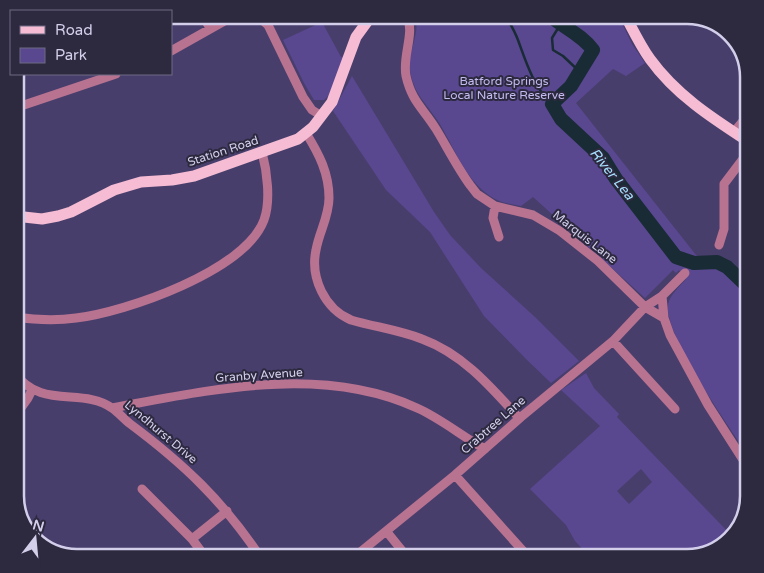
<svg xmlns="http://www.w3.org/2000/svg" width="764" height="573" font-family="'Varela Round',sans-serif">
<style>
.green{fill:#594790;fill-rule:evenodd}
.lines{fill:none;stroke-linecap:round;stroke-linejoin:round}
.stream{stroke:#192b35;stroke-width:2.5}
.river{stroke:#192b35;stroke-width:14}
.minor{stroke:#b87391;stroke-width:9}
.major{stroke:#f5bcd3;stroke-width:11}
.labels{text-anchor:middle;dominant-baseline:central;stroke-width:4;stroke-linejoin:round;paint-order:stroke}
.park-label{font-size:12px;fill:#c3bbee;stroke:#2d293f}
.street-label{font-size:12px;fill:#d3cfeb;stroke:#2d293f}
.water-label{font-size:14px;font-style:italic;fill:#a5defd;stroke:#2d293f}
.rim{fill:none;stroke:#d3cfeb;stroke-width:2.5}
</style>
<rect width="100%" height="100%" fill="#483e6c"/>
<path class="green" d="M 415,15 L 618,15 L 632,44 L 645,63 L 626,76 L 613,69 L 576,103 L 696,255 L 707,262 L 717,262 L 727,267 L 749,288 L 749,457 C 731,429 663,334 668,304 C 670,295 680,286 686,279 L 679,270 L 676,273 L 673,270 L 645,298 L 533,197 L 521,206 C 508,204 497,202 486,193 C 463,175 453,145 438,121 C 426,103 414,94 410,71 C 407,52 421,34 415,15 Z
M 322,22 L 341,57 L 344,57 L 329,95 L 324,100 L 314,100 L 304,83 L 283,40 Z
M 352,76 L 434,212 L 450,235 L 481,268 L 535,317 L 579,361 L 551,383 L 527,360 L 484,316 L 430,232 L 386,190 L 333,111 Z
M 586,373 L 594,388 L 619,414 L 617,417 L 733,537 L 715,552 L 688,558 L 591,558 L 575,541 L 566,525 L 530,489 L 600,426 L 561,390 ZM 641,469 L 652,482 L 629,504 L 617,491 Z"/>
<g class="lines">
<path class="stream" d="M 505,15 C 510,23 515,32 518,40 C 526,62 534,88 552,104
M 560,25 L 552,38 L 553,50 L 563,56 L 580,72"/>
<path class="river" d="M 549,15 C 564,28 581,34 593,50 L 571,86 L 552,104 L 561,119 L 603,158 L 616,179 L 676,257 L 694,263 L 717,262 L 727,267 L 749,288"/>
<path class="minor" d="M 202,15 L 210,28
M 252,15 L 260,18 L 268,25 L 303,97 L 312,110 L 322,116
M 407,15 C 415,35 402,55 406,76 C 412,102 423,108 436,129 C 447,147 457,167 470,185 L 477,194 L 495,206 L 533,215 L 560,231 L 598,261 L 645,307 L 664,318
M 171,51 L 235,15
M 15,108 L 116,74
M 734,132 L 749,114
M 306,133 C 319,154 329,173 329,198 C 329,217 319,232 316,250 C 310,278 325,309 351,320 C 375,327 399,330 422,339 C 463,354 491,387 519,418
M 495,206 L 493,218 L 499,237
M 719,245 L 724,229 L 724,184 L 749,151
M 662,296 L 664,318 L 670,335 L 708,405 L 749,469
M 15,317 C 36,320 55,321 76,318 C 126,312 245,271 264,220 C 271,201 267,171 262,152
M 613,341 L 675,409
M 15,373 C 41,410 82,387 112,408 C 118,412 123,418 129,423 C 184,464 223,501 261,558
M 112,408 C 210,390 321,364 417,408 C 440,418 463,437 485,449
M 15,416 L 28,398 L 32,390
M 455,475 L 524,552
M 142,489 L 192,539 L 206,558
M 387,532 L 408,558
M 192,539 L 227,511
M 353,558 L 455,475 L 521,417 L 613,341 L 645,307 L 662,296 L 685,273"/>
<path class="major" d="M 625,15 C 633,30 640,45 650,59 C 676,95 712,118 749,142
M 15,216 L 42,219 L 58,216 L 71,212 L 114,190 L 141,182 L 172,180 L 194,176 L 298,139 L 313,127 L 332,102 L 356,37 L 372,15"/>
</g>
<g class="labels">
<g class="park-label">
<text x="504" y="81">Batford Springs<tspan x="504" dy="14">Local Nature Reserve</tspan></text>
</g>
<g class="street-label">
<text transform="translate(223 151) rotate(-18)">Station Road</text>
<text transform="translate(585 237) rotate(38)">Marquis Lane</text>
<text transform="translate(259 375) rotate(-4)">Granby Avenue</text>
<text transform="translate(493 425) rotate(-41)">Crabtree Lane</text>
<text transform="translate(161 432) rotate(40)">Lyndhurst Drive</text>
</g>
<g class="water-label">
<text transform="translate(612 174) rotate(51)">River Lea</text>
</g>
</g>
<path d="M0 0H764V573H0ZM77 24H687A53 53 0 0 1 740 77V496A53 53 0 0 1 687 549H77A53 53 0 0 1 24 496V77A53 53 0 0 1 77 24Z" fill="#2d293f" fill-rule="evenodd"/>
<path class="rim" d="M77 24H687A53 53 0 0 1 740 77V496A53 53 0 0 1 687 549H77A53 53 0 0 1 24 496V77A53 53 0 0 1 77 24Z"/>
<rect x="10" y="10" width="162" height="65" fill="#2d293f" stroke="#6f6b84"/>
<rect x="20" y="26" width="25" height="8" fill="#f5bcd3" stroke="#6f6b84"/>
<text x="55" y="35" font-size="15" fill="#d3cfeb">Road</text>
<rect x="20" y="48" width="25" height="15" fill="#594790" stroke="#6f6b84"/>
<text x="55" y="60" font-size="15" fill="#d3cfeb">Park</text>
<g transform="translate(35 538) rotate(16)" stroke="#2d293f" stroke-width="4" paint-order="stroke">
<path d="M0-4L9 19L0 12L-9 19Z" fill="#d3cfeb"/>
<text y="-8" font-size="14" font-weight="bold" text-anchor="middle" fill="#d3cfeb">N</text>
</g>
</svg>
